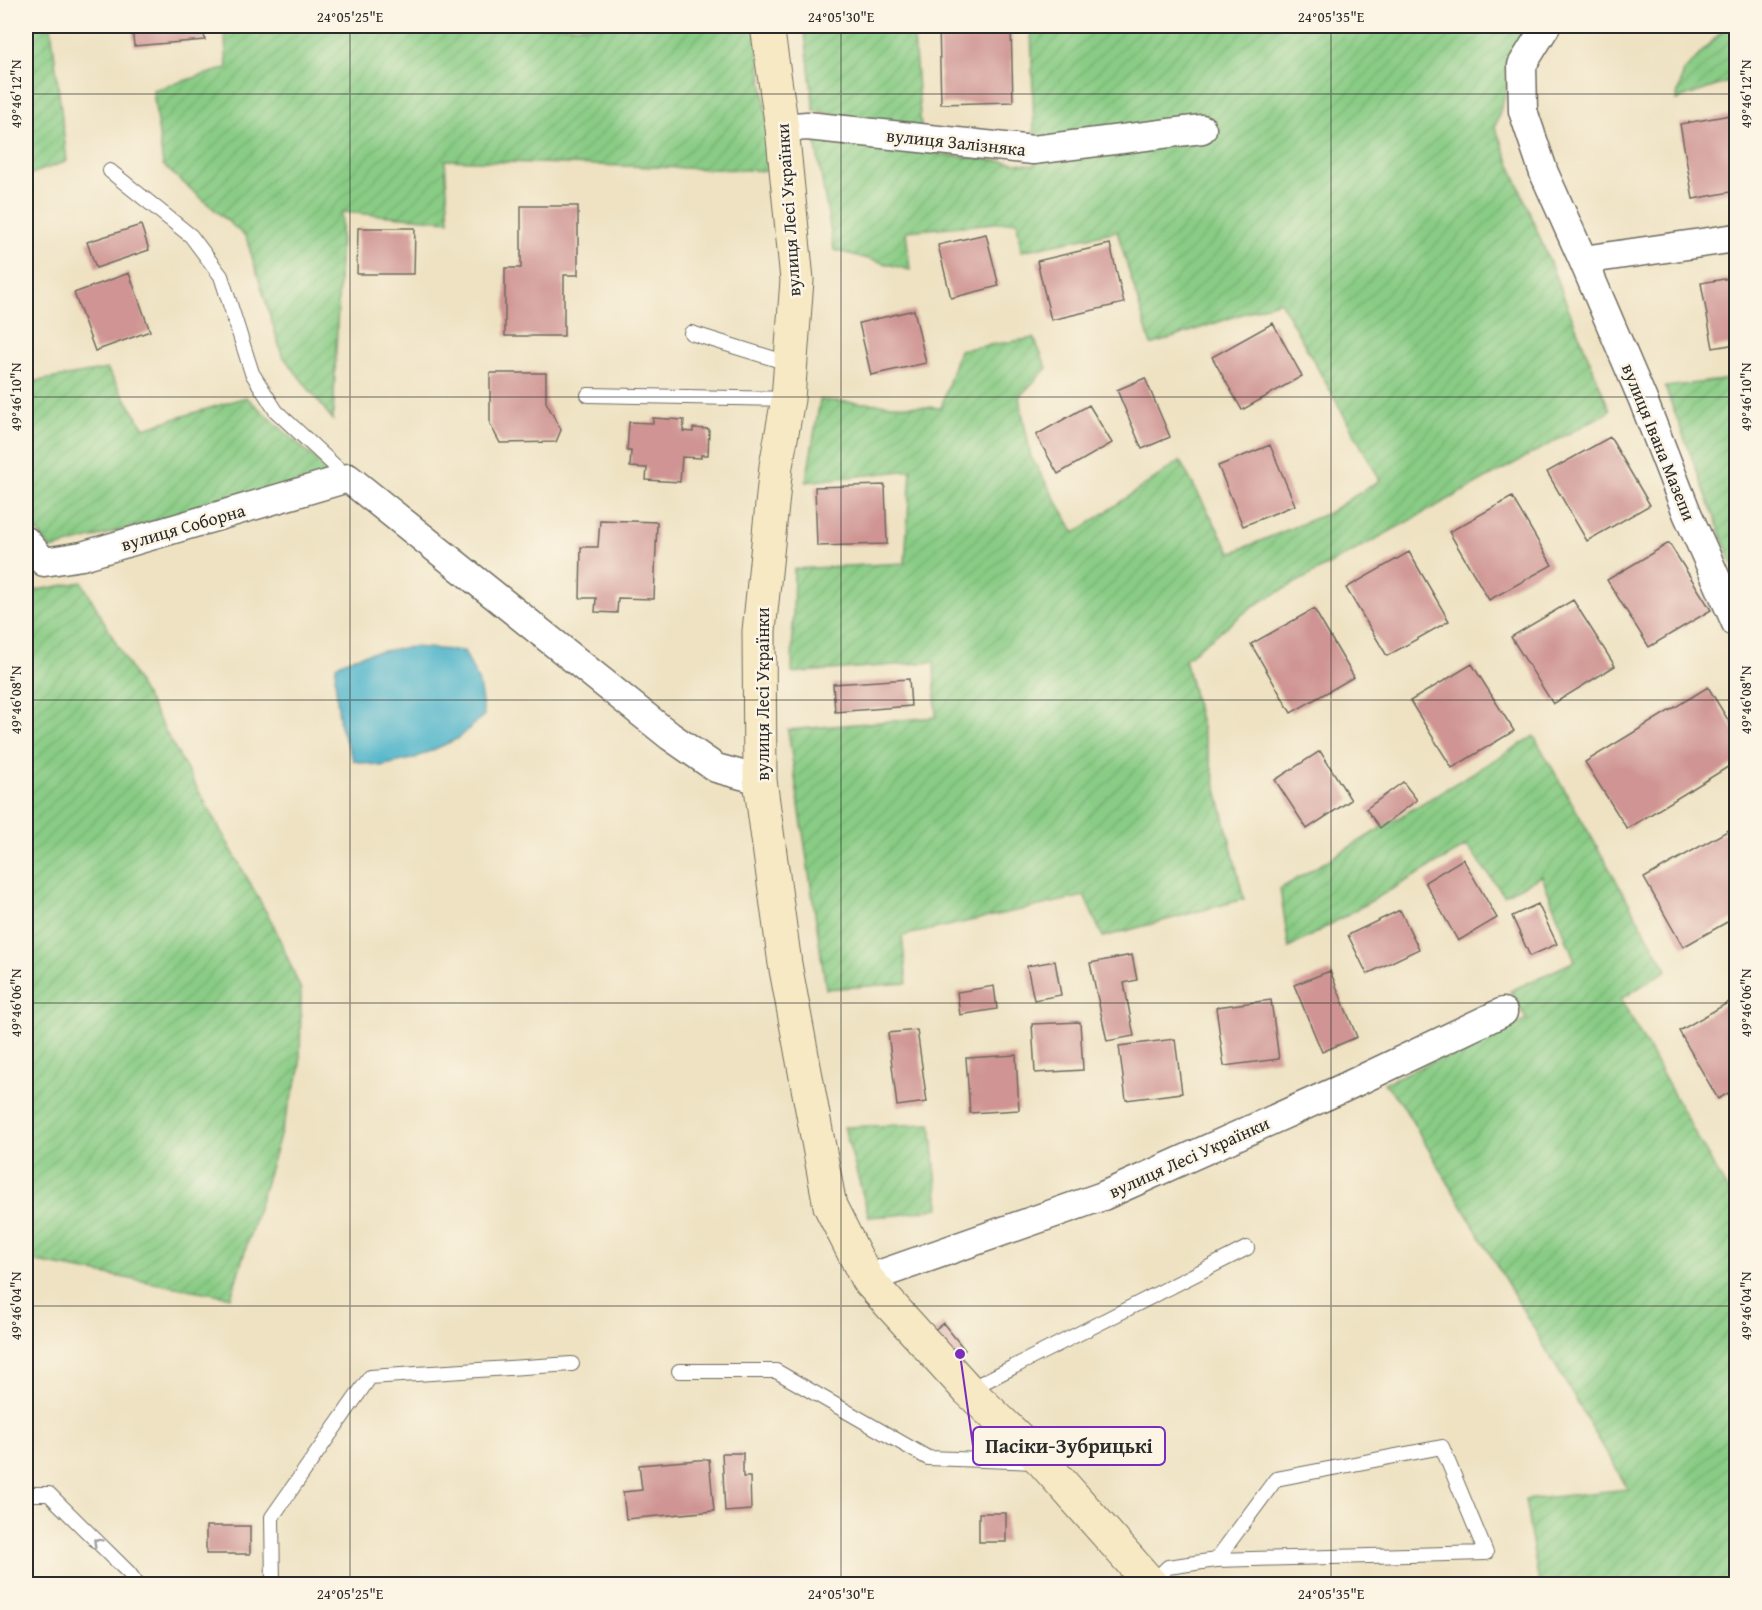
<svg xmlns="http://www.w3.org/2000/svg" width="1762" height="1610" font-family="'Gentium Book Plus',serif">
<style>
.garden{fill:url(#garden-furrows);stroke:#5a7c58;stroke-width:1.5}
.water{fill:#4bb3ca;stroke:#3b6f7a;stroke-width:1.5}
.building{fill:#cf9493}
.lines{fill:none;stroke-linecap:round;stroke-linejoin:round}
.service-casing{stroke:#6f6b60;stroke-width:16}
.minor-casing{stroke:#6f6b60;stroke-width:31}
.secondary-casing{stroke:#6f6b60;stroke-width:35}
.service{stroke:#fff;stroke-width:14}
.minor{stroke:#fff;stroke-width:28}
.secondary{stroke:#f6e9c3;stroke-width:33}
.oneway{stroke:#a0a0a0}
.ticks{fill:none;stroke:#2b2b2b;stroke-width:1.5;stroke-opacity:0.45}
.labels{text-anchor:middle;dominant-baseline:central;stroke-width:5;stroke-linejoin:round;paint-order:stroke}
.street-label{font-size:18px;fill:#2b2b2b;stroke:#fcf5e5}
.leader{fill:none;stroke:#7b2cbf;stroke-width:2}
.callout-dot{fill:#7b2cbf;stroke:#fcf5e5;stroke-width:2}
.callout{fill:#fcf5e5;stroke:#7b2cbf;stroke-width:2}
.callout-label{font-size:20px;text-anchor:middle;font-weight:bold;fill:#2b2b2b}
.neatline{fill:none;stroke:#2b2b2b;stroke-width:2}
.ticks-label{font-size:15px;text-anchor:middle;fill:#2b2b2b}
</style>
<defs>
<pattern id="garden-furrows" width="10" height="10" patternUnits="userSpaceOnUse" patternTransform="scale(1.5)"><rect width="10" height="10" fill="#89cc85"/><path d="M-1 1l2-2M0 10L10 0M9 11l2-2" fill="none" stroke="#76af73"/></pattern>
</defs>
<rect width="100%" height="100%" fill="#fcf5e5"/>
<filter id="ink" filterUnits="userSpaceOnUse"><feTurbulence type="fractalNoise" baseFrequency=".0167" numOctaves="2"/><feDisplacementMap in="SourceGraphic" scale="12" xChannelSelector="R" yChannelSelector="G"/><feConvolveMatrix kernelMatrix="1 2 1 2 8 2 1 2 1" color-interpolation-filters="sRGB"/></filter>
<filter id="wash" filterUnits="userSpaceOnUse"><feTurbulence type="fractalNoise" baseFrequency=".008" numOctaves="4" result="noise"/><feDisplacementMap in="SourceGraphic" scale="24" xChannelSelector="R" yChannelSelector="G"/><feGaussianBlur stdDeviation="1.35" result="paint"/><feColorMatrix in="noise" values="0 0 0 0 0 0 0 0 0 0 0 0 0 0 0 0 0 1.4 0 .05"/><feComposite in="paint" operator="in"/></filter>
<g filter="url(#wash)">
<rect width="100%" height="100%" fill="#eee2c2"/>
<path class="garden" d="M 26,26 L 51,26 L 67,161 L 26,176 Z
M 224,26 L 755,26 L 774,171 L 445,160 L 449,221 L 342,212 L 333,420 L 282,355 L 246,237 L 163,165 L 153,90 L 227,68 Z
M 804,26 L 913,26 L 921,128 L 814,111 Z
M 1031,26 L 1527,26 L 1495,127 L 1610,411 L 1253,606 L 1185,659 L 1244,899 L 1103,937 L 1084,896 L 902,936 L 907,983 L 826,989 L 788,730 L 936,717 L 934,662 L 792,673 L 794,569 L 905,563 L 911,470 L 806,482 L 820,400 L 941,408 L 959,350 L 1034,338 L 1047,368 L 1019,397 L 1031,457 L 1075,533 L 1180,461 L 1231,553 L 1328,513 L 1380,480 L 1280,301 L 1151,345 L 1117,231 L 1021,251 L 1017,221 L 906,231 L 910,270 L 834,250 L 815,140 L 1035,165 Z
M 1727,26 L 1736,26 L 1736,79 L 1676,100 L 1684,71 Z
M 107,369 L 144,428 L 246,397 L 332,474 L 51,549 L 26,517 L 26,383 Z
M 1736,378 L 1736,574 L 1665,387 Z
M 82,582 L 274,926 L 301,990 L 300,1070 L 231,1297 L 26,1260 L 26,592 Z
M 1534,736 L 1667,970 L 1621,999 L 1696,1135 L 1736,1205 L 1736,1584 L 1539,1584 L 1525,1500 L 1628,1489 L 1402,1104 L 1384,1083 L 1527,1020 L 1510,991 L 1575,961 L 1542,876 L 1504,895 L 1467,846 L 1289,948 L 1280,889 Z
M 931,1124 L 939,1208 L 898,1215 L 869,1217 L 844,1127 Z"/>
<path class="water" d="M 412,647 L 464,651 L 479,683 L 484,715 L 459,738 L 415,758 L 381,766 L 354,761 L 340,727 L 335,679 L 336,666 C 354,653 389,650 412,647 Z"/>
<g id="blocks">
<path class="building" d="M 132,26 L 203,26 L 205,40 L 134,46 Z
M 939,26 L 1011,26 L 1013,102 L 941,104 Z
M 1736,114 L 1736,191 L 1693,199 L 1680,124 Z
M 521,206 L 578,206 L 578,275 L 564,275 L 564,336 L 505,336 L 505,268 L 521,268 Z
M 141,225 L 149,250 L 96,268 L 87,242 Z
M 358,228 L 415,228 L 414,274 L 357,274 Z
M 986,234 L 999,286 L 951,298 L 938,245 Z
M 1110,244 L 1124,303 L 1051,320 L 1037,261 Z
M 129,273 L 150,331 L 95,351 L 74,293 Z
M 1736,277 L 1736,344 L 1713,348 L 1701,283 Z
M 914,310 L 926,363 L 871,375 L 859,323 Z
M 1273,323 L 1302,376 L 1242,410 L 1212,357 Z
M 490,373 L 546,373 L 546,402 L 561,430 L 556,442 L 500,443 L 490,424 Z
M 1145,378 L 1170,437 L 1142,449 L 1117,390 Z
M 1089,405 L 1112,443 L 1058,474 L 1036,435 Z
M 653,418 L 684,420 L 683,431 L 693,432 L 693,428 L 709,429 L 708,455 L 701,455 L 701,458 L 682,457 L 680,482 L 646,480 L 647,468 L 630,467 L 631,451 L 627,451 L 629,422 L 653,423 Z
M 1610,437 L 1650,505 L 1587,541 L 1547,472 Z
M 1270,445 L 1295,505 L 1243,526 L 1218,466 Z
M 885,485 L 887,544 L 817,546 L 815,487 Z
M 1512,497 L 1552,565 L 1489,600 L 1449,532 Z
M 600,520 L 657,522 L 654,599 L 618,598 L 617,613 L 595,612 L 596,598 L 580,598 L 581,547 L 598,547 Z
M 1669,543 L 1711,610 L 1649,647 L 1607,580 Z
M 1409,552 L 1449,621 L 1387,656 L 1346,588 Z
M 1573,600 L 1615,666 L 1553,704 L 1511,637 Z
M 1314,609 L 1354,677 L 1291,713 L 1251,644 Z
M 1472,664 L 1514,731 L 1452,768 L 1410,701 Z
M 909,679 L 911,706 L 835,712 L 833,684 Z
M 1708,687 L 1736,733 L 1736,762 L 1627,829 L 1585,762 Z
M 1320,751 L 1351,800 L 1307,829 L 1275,780 Z
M 1403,782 L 1417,800 L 1380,828 L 1366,809 Z
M 1736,826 L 1736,917 L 1683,947 L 1644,878 Z
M 1463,859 L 1497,918 L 1458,941 L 1425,882 Z
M 1538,904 L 1557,944 L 1530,956 L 1512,916 Z
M 1400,910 L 1419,949 L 1367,974 L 1348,935 Z
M 1132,955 L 1137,980 L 1124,983 L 1134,1036 L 1107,1041 L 1090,963 Z
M 1055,961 L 1061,995 L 1034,1000 L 1027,966 Z
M 1330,971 L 1357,1037 L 1322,1052 L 1294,985 Z
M 994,986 L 997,1009 L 960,1015 L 957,992 Z
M 1736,998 L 1736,1089 L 1718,1099 L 1679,1031 Z
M 1271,1000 L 1279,1059 L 1224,1066 L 1216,1007 Z
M 1080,1022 L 1083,1070 L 1035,1073 L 1032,1024 Z
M 917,1030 L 927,1102 L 897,1106 L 888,1033 Z
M 1175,1039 L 1182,1093 L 1126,1100 L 1119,1046 Z
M 1016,1055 L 1019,1110 L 970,1113 L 966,1058 Z
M 943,1323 L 965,1350 L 953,1360 L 931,1333 Z
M 722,1453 L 743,1453 L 743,1477 L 750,1477 L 751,1510 L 725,1512 Z
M 709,1459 L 714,1511 L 626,1519 L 623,1492 L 642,1490 L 639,1465 Z
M 979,1513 L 1006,1513 L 1006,1542 L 979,1542 Z
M 206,1526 L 250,1526 L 250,1554 L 206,1554 Z"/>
</g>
</g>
<g filter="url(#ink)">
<use href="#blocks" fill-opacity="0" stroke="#6f6b60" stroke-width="1.5"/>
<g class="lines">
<g class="service-casing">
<path id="service" d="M 110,171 L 191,236 L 221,276 L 252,373 L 276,411 L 348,478
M 691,333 L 791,364
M 588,395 L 788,399
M 679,1371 L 776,1371 L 928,1458 L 1037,1462
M 968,1390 L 1247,1248
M 26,1494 L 49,1494 L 129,1573 L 137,1584
M 273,1584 L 272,1517 L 370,1377 L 572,1364
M 1151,1584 L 1168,1567 L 1216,1560 L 1486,1553 L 1442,1447 L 1276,1479 L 1216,1560"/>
</g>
<g class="minor-casing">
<path id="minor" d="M 1546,26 L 1522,65 L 1523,111 L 1544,173 L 1583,260 L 1643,400 L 1687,513 L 1736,623
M 782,128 L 807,126 L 1033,150 L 1202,129
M 1583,260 L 1736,238
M 26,541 L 44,562 L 82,556 L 348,478 L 670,736 L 716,768 L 760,780
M 867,1279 L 1103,1196 L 1341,1089 L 1503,1012"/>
</g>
<g class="secondary-casing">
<path id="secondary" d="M 767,26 L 782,128 L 797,280 L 788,399 L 776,466 L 759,631 L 760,780 L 785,964 L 830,1206 L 867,1279 L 968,1390 L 1043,1462 L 1151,1584"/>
</g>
<use href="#service" class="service"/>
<use href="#minor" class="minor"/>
<use href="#secondary" class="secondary"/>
</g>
<defs><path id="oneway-chevron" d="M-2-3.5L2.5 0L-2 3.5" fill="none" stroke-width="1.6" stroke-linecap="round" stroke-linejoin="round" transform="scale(1.5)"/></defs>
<use class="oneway" href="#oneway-chevron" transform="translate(97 1542) rotate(-135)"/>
</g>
<path class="ticks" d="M 350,26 L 350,1584M 841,26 L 841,1584M 1331,26 L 1331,1584M 26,94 L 1736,94M 26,397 L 1736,397M 26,700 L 1736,700M 26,1003 L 1736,1003M 26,1306 L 1736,1306"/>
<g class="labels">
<g class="street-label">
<text transform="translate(956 142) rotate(6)">вулиця Залізняка</text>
<text transform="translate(788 210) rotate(-94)">вулиця Лесі Українки</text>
<text transform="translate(1659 442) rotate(68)">вулиця Івана Мазепи</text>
<text transform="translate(183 527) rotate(-16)">вулиця Соборна</text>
<text transform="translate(762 694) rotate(-90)">вулиця Лесі Українки</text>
<text transform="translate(1189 1157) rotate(-24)">вулиця Лесі Українки</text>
</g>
</g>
<path class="leader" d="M960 1354L973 1446"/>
<circle class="callout-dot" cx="960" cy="1354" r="6"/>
<rect class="callout" x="973" y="1427" width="192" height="38" rx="6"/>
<g class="callout-label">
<text x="1069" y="1453">Пасіки-Зубрицькі</text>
</g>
<rect width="1762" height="1610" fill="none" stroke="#fcf5e5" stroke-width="66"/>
<rect x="33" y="33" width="1696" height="1544" class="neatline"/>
<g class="ticks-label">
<text x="350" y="22">24°05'25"E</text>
<text x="841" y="22">24°05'30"E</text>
<text x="1331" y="22">24°05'35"E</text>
<text transform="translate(16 94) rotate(-90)" y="5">49°46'12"N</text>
<text transform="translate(1746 94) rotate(-90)" y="5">49°46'12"N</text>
<text transform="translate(16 397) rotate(-90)" y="5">49°46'10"N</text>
<text transform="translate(1746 397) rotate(-90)" y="5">49°46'10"N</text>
<text transform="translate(16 700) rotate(-90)" y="5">49°46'08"N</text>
<text transform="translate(1746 700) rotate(-90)" y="5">49°46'08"N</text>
<text transform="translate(16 1003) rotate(-90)" y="5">49°46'06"N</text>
<text transform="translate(1746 1003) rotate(-90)" y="5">49°46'06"N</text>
<text transform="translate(16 1306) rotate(-90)" y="5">49°46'04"N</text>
<text transform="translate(1746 1306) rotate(-90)" y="5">49°46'04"N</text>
<text x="350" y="1599">24°05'25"E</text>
<text x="841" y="1599">24°05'30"E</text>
<text x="1331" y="1599">24°05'35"E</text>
</g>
</svg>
